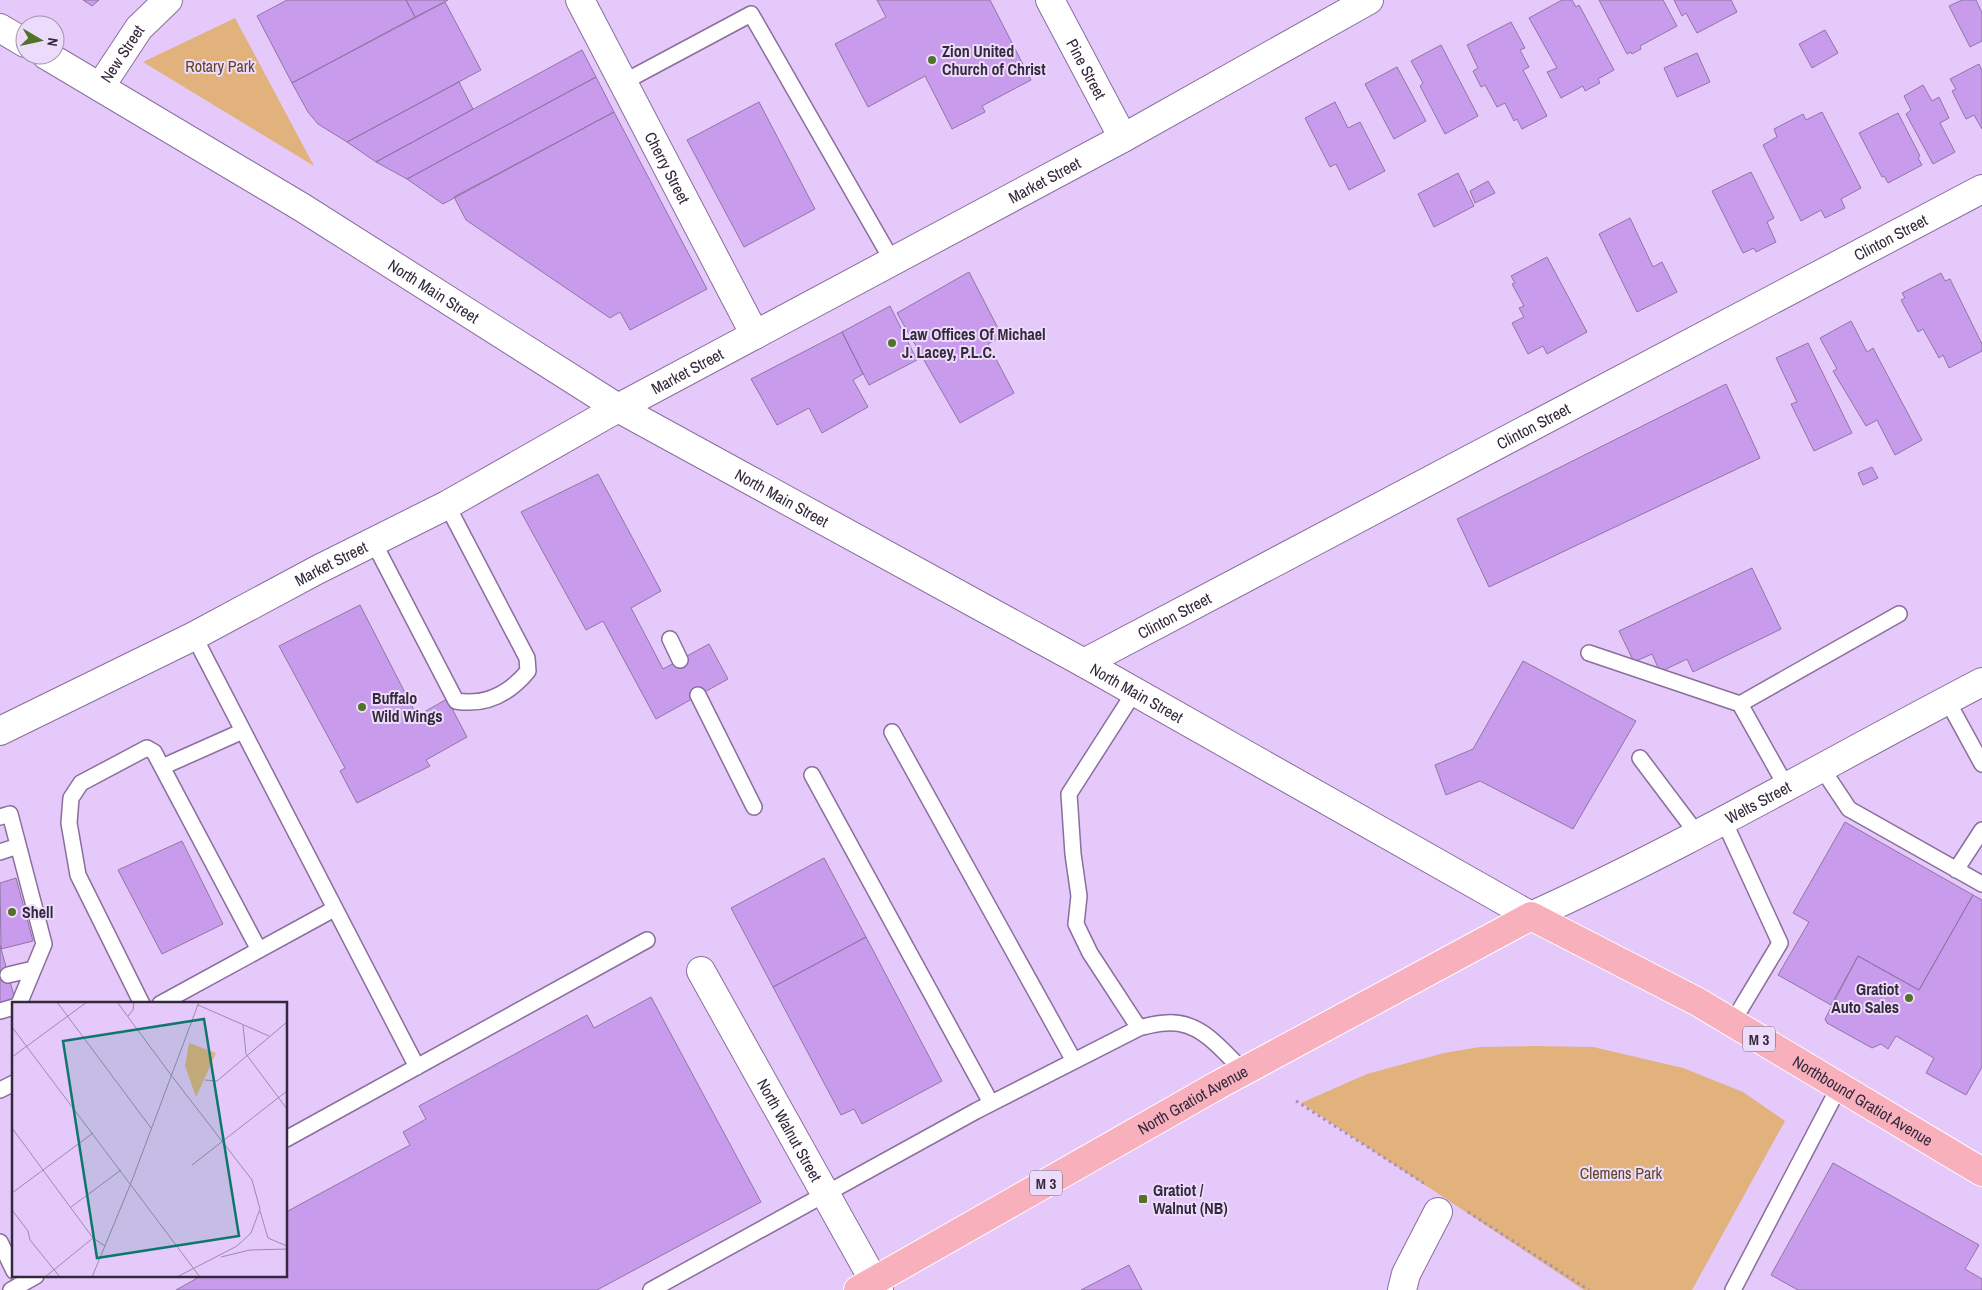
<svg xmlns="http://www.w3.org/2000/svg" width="1982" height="1290" font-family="'Archivo Narrow',sans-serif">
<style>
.green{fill:#e1b27c}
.building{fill:#c99bec;stroke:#9076a4}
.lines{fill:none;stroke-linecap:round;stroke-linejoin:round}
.service-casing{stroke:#896f9d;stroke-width:18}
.minor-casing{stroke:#896f9d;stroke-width:30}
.secondary-casing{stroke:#896f9d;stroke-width:30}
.primary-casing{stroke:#fff;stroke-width:30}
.path{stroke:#a791b8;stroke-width:3;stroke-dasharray:2.5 4;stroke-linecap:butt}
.service{stroke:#fff;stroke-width:15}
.minor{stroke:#fff;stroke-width:28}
.secondary{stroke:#fff;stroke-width:28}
.primary{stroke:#f8b0bd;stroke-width:28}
.poi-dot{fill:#517229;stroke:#ecdbfa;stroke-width:2}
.labels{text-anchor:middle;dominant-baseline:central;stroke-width:4;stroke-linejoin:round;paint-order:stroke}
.shield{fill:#ecdbfa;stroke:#6b5e75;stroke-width:1}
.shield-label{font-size:15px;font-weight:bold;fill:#34293c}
.poi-label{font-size:16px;font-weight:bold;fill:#34293c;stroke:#ecdbfa;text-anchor:start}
.street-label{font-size:16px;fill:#34293c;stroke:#ecdbfa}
.park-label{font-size:16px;fill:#604524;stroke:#ecdbfa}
.inset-road{fill:none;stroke:#9e89af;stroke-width:1}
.view{fill:#0f766e;fill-opacity:0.15;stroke:#0f766e;stroke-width:2.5}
.inset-edge{fill:none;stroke:#34293c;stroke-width:2.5}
</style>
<rect width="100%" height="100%" fill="#e5c9fb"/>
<path class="green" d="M 235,18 L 314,166 L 143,62 Z
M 1534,1046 L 1593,1047 L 1683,1068 L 1743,1092 L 1785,1121 L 1692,1290 L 1584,1290 L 1301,1103 L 1367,1074 L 1444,1053 L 1480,1047 Z"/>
<path class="building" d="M 83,0 L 99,0 L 92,6 Z
M 287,0 L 406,0 L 415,17 L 292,83 L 257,16 Z
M 406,0 L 448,0 L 415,17 Z
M 877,0 L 990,0 L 1031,80 L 982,106 L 985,112 L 952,129 L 925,76 L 868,107 L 835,44 L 886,17 Z
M 1562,0 L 1572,0 L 1576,7 L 1579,5 L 1614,70 L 1598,79 L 1600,83 L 1585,91 L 1583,86 L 1561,98 L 1547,72 L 1557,68 L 1529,18 Z
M 1599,0 L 1663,0 L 1677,26 L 1640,46 L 1641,49 L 1632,54 L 1631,52 L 1627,54 Z
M 1674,0 L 1731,0 L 1737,12 L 1697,33 L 1686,13 L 1682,16 Z
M 1962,0 L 1976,0 L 1982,13 L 1982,41 L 1970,47 L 1949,6 Z
M 445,2 L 481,70 L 347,142 L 318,124 L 308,112 L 292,83 Z
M 1511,22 L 1525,48 L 1520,50 L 1529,67 L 1523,70 L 1547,116 L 1522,129 L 1517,119 L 1514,121 L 1505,103 L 1497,107 L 1485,85 L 1481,87 L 1473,71 L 1478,68 L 1467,45 Z
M 1825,30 L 1838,53 L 1812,68 L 1799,44 Z
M 1441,45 L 1478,116 L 1445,134 L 1420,86 L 1423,83 L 1411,61 Z
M 582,50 L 596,77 L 407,179 L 376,162 Z
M 1697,53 L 1710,82 L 1677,97 L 1664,68 Z
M 1979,64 L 1982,71 L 1982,129 L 1974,115 L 1966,119 L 1952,91 L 1956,89 L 1950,79 Z
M 1397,67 L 1426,121 L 1394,139 L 1365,84 Z
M 596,77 L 614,112 L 443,204 L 407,179 Z
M 459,82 L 473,109 L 376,162 L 347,142 Z
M 1923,85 L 1932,101 L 1939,97 L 1949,118 L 1940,123 L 1955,152 L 1933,164 L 1906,114 L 1911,110 L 1904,96 Z
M 759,102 L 815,209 L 744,247 L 687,140 Z
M 1335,102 L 1348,128 L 1360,122 L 1385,171 L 1349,190 L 1336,164 L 1330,167 L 1305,118 Z
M 614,112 L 707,289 L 630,330 L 620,312 L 610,318 L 466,220 L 454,197 Z
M 1822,112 L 1861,188 L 1841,199 L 1845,208 L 1825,218 L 1821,210 L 1801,221 L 1763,145 L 1777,137 L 1774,129 L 1803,114 L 1806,120 Z
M 1898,113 L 1920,156 L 1918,158 L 1922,165 L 1888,183 L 1884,176 L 1882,177 L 1859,133 Z
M 1751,172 L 1774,218 L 1767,222 L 1776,242 L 1756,252 L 1754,248 L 1743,253 L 1712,191 Z
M 1458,173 L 1474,206 L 1434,227 L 1418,194 Z
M 1488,181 L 1495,193 L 1475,203 L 1470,191 Z
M 1630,218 L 1653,267 L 1662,262 L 1677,292 L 1637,312 L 1599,234 Z
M 1547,257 L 1587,332 L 1547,354 L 1543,346 L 1528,354 L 1512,323 L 1524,317 L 1519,308 L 1524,306 L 1512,284 L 1515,283 L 1511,276 Z
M 969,272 L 1002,336 L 988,344 L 1014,393 L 960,423 L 897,313 Z
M 1941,273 L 1945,281 L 1950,279 L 1982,344 L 1982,351 L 1949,368 L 1943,355 L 1939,358 L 1923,329 L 1918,332 L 1901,300 L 1905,298 L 1902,293 Z
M 890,306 L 917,360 L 869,385 L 842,332 Z
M 1851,321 L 1867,352 L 1873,348 L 1922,440 L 1895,455 L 1877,420 L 1866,426 L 1833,371 L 1837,369 L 1820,338 Z
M 842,332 L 863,374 L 853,380 L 868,407 L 822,433 L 809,408 L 777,425 L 751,379 Z
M 1808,343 L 1852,433 L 1814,451 L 1791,404 L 1797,402 L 1776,358 Z
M 1726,384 L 1760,458 L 1489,587 L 1457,519 Z
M 1872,467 L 1878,478 L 1863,485 L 1858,473 Z
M 598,474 L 661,591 L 631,608 L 663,669 L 709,644 L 728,679 L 656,719 L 603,621 L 586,630 L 521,512 Z
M 1752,568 L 1781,629 L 1693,672 L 1687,659 L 1660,672 L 1652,654 L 1634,662 L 1619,631 Z
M 360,605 L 417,716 L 447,699 L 467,737 L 426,760 L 430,766 L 357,803 L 340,771 L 345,768 L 279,646 Z
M 1523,661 L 1636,721 L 1573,829 L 1480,781 L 1446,795 L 1435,765 L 1473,749 Z
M 1845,822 L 1973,895 L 1919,990 L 1858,956 L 1831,1005 L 1778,975 L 1809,922 L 1793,913 Z
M 182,841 L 223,924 L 162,954 L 118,870 Z
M 824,858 L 866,937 L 773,987 L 731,908 Z
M 16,878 L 33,941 L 1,949 L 0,883 Z
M 1973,895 L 1982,900 L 1982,1067 L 1966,1095 L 1926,1073 L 1934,1058 L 1896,1036 L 1888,1049 L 1881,1044 L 1872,1048 L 1827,1023 L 1825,1019 L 1858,956 L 1919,990 Z
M 866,937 L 942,1081 L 862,1124 L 854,1109 L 841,1115 L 773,987 Z
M 0,945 L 16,1003 L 0,1007 Z
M 651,997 L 761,1202 L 597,1290 L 176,1290 L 201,1276 L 286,1276 L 286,1212 L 410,1145 L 403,1132 L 426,1119 L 419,1106 L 587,1015 L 594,1028 Z
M 1833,1163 L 1979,1245 L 1965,1269 L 1982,1279 L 1982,1290 L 1798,1290 L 1771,1275 Z
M 1129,1265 L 1142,1290 L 1081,1290 Z"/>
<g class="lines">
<g class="service-casing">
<path id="service" d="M 622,83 L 751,14 L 893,262
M 373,541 L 456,701 C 486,706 509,694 528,671 L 527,658 L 447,505
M 194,636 L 417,1067
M 670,639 L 680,660
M 1589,653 L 1740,704
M 1135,691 L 1069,794 L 1073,854 L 1079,896 L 1076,924 L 1090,953 L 1139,1028
M 698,695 L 754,807
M 1947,700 L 1982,764
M 243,731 L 162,767 L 259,950
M 892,732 L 1074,1061
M 1640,758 L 1698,835
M 1821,767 L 1849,809 L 1982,884
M 812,775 L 991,1103
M 1786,786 L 1740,704 L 1899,614
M 0,817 L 10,814 L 44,944 L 19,1004
M 1724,821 L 1780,943 L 1732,1023
M 0,852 L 18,846
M 1956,870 L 1982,830
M 8,975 L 33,969
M 142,1004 L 78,875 L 69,823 L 71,798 L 81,783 L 147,748 L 154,752 L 162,767
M 160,1004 L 334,909
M 0,1011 L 14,1007
M 0,1090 L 14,1083
M 286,1139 L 647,940
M 0,1242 L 14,1271
M 11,1290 L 36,1276
M 651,1290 L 976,1111 L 1139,1028 C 1147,1026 1157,1023 1166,1023 C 1200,1020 1221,1049 1243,1071
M 1733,1290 L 1839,1087"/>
</g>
<g class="minor-casing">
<g id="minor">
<path id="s1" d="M 580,0 L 755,335"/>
<path id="s2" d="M 1050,0 L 1123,138"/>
<path id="s3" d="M 100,87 L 139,28 L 168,0"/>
<path id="s4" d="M 1084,663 L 1982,189"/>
<path id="s5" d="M 0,731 L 194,636 L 317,570 L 447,505 L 618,408 L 1123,138 L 1369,0"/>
<path id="s6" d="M 1531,916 C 1686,846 1832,760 1982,682"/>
<path id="s7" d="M 701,971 L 879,1290"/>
<path d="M 1402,1290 L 1406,1274 L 1438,1212"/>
</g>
</g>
<g class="secondary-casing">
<g id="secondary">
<path d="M 0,28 L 25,43"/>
<path id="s8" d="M 46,55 L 303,208 L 618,408 L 1084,663 L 1531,916"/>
</g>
</g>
<g class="primary-casing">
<g id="primary">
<path id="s9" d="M 858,1290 L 1218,1085 L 1531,916 L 1698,1002 L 1982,1172"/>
</g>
</g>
<path class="path" d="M 1296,1101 L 1425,1184
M 1468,1212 L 1589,1290"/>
<use href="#service" class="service"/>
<use href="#minor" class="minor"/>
<use href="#secondary" class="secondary"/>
<use href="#primary" class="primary"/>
</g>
<g class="poi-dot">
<circle cx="932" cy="60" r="5"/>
<circle cx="892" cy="343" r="5"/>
<circle cx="362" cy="707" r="5"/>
<circle cx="12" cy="912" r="5"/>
<circle cx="1909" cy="998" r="5"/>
<rect x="1138" y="1194" width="10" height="10" rx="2.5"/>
</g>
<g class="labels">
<g class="shield">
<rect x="1743" y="1026.5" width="32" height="25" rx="4"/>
<rect x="1030" y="1170.5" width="32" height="25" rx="4"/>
</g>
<g class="shield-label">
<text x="1759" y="1039">M 3</text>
<text x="1046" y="1183">M 3</text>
</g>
<g class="poi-label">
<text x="942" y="51">Zion United<tspan x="942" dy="18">Church of Christ</tspan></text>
<text x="902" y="334">Law Offices Of Michael<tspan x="902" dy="18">J. Lacey, P.L.C.</tspan></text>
<text x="372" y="698">Buffalo<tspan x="372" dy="18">Wild Wings</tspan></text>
<text x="22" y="912">Shell</text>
<text x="1899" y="989" text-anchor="end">Gratiot<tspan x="1899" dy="18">Auto Sales</tspan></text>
<text x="1153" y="1190">Gratiot /<tspan x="1153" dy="18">Walnut (NB)</tspan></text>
</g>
<g class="street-label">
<text stroke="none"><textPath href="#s3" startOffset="40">New Street</textPath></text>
<text stroke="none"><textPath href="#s2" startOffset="78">Pine Street</textPath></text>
<text stroke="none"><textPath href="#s1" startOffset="189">Cherry Street</textPath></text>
<text stroke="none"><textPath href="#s5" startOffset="1181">Market Street</textPath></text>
<text stroke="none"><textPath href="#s4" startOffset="912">Clinton Street</textPath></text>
<text stroke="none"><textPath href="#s8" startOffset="454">North Main Street</textPath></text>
<text stroke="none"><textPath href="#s5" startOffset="776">Market Street</textPath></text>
<text stroke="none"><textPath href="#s4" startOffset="508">Clinton Street</textPath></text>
<text stroke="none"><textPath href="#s8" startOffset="859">North Main Street</textPath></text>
<text stroke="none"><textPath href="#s5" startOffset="371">Market Street</textPath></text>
<text stroke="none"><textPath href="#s4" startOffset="102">Clinton Street</textPath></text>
<text stroke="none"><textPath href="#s8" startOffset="1264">North Main Street</textPath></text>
<text stroke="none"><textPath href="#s6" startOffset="254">Welts Street</textPath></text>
<text stroke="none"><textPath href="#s9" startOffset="385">North Gratiot Avenue</textPath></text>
<text stroke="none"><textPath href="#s9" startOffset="1150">Northbound Gratiot Avenue</textPath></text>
<text stroke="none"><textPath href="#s7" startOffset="182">North Walnut Street</textPath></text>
</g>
<g class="park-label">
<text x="220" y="66">Rotary Park</text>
<text x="1621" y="1173">Clemens Park</text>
</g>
</g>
<g transform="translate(12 1002)">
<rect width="275" height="275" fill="#e5c9fb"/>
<path d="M 177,41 L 204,51 L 184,95 L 173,64 Z" fill="#e1b27c"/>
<path class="inset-road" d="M 45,0 L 139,126M 105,0 L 159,73M 186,3 L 257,34M 116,14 L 121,8 L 122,0M 231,23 L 234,52 L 275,107M 0,25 L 188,275M 0,55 L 75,0M 159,73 L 240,178 L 248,207 L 239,231 L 225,244 L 165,275M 193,78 L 205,79 L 275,20M 0,126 L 81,236 L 93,244M 180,163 L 275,89M 0,191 L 81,131M 59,205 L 109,168M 0,208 L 16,229 L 18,238 L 48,275M 248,209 L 256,236 L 275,244M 209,255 L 238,248 L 275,247M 33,275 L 81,236M 80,275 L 119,181 L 187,0"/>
<path class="view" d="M 192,17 L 227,234 L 85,256 L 51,39 Z"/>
<rect width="275" height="275" class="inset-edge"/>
</g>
<g transform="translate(40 40) rotate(99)"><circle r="24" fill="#ecdbfa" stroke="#a294ae"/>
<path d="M0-4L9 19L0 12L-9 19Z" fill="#517229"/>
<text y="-8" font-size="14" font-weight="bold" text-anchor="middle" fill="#34293c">N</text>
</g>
</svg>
